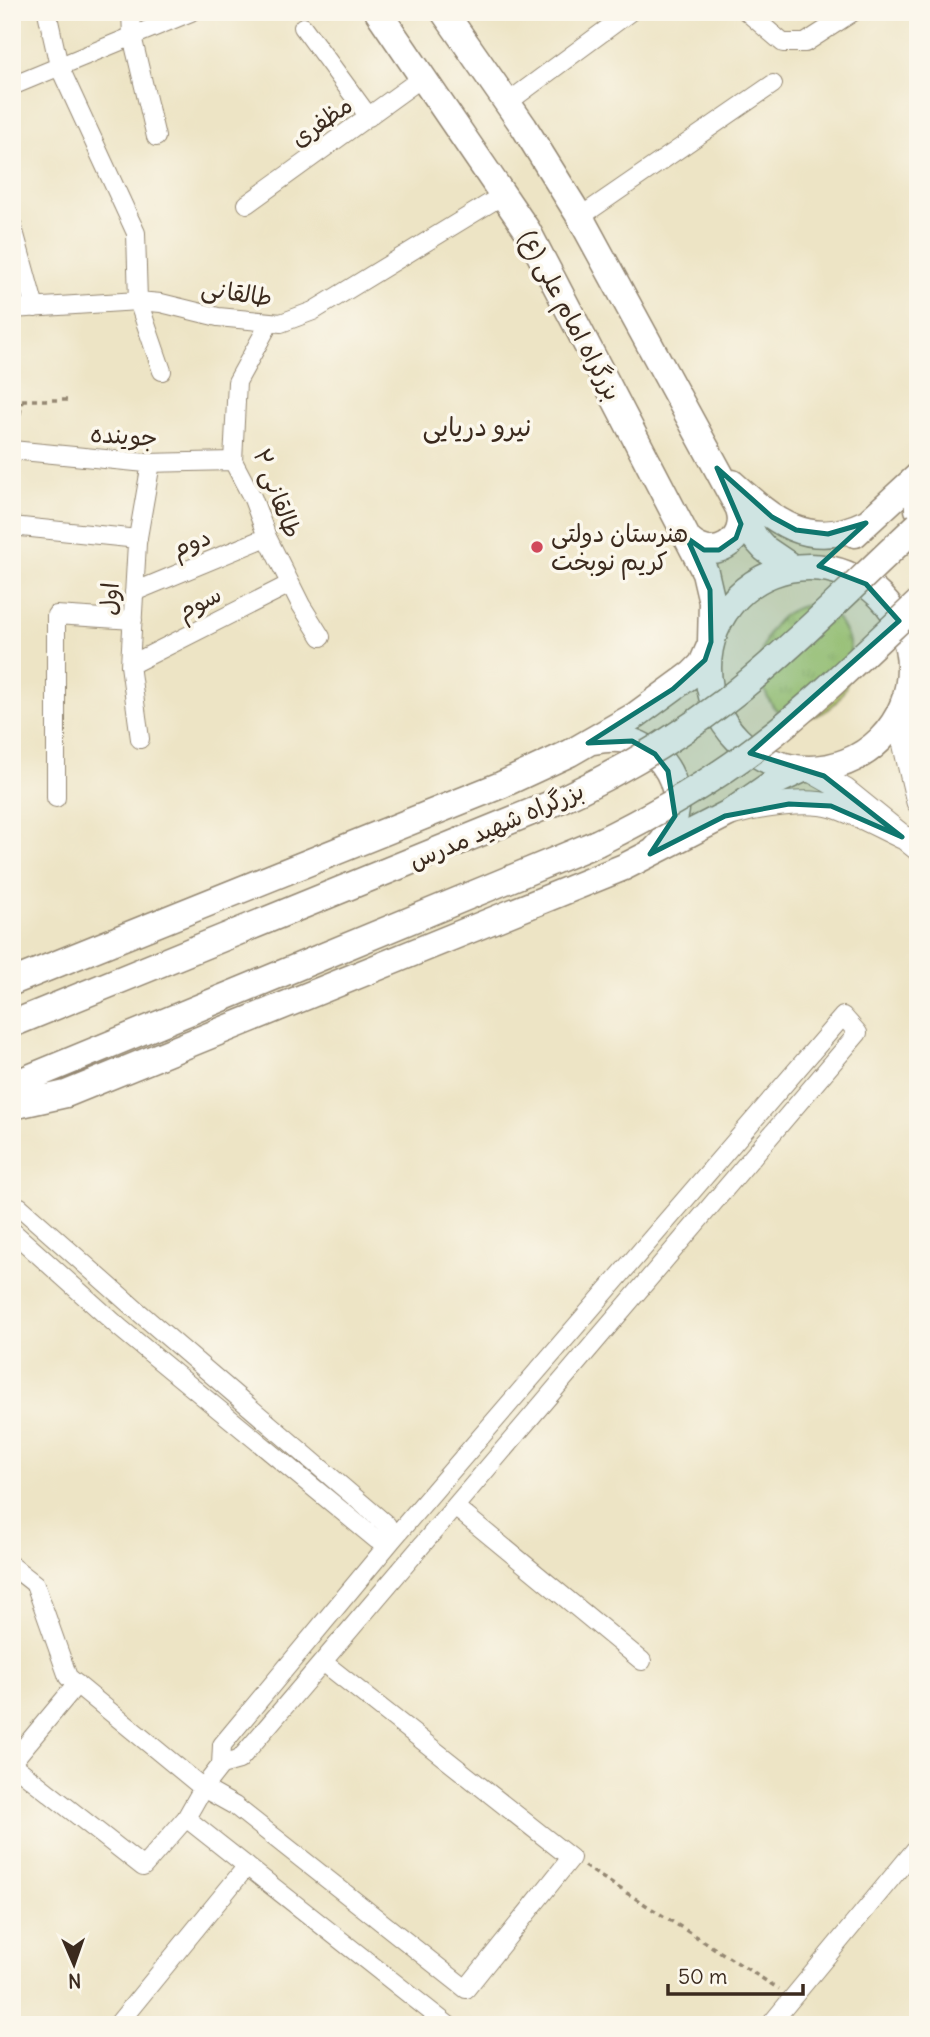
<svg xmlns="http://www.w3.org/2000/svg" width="930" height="2037" font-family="Delius,'Playpen Sans Arabic',sans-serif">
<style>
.grass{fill:url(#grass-tufts);stroke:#7a7e4a;stroke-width:2}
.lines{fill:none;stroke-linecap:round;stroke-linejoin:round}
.minor-casing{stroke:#948772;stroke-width:20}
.major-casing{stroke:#948772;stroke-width:25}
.highway-casing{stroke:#948772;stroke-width:29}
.path{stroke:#948772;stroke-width:3.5;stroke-dasharray:5 5;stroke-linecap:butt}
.minor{stroke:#fff;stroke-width:18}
.major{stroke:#fff;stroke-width:23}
.highway{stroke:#fff;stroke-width:26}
.highway-bridge-casing{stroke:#948772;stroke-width:29;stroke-linecap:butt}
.highway-bridge{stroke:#fff;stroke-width:26}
.marked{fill:#0f766e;fill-opacity:0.2;stroke:#0f766e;stroke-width:5;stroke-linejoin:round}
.poi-dot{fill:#d1495b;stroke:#fbf7ec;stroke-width:2.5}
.labels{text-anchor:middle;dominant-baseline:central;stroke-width:7;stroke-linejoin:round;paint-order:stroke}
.street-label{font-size:24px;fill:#3b2a1e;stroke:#fbf7ec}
.poi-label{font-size:24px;fill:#3b2a1e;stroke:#fbf7ec;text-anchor:start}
.neighbourhood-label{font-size:26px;fill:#3b2a1e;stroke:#fbf7ec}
</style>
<defs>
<pattern id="grass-tufts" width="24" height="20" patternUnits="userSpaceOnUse" patternTransform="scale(1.75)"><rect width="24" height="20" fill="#b9d175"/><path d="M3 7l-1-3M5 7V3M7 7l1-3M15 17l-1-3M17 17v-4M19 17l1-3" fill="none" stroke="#a0b465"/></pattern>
</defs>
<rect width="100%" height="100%" fill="#fbf7ec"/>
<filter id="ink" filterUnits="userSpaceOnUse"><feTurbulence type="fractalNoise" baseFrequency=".0143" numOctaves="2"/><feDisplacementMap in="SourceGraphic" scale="14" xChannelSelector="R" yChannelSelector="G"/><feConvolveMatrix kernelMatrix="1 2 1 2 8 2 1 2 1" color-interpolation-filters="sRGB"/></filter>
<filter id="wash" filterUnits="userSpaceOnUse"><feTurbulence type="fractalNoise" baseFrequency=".00686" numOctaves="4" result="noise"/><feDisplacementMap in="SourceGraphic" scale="28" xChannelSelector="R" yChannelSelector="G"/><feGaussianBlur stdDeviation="1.57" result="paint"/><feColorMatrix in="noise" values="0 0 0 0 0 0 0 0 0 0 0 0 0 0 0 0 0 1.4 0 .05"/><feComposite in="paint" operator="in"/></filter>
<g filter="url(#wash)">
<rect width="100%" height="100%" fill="#ede4c5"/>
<path class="grass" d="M 808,605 C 874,611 861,734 787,716 C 778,714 772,706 768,698 C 749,662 766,612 808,605 Z"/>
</g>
<g filter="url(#ink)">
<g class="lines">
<g class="minor-casing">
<path id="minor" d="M 47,12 L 59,66 L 136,233 L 138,301 L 162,371
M 131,12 L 132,36 L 156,137
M 747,12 L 783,43 L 805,43 L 853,12
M 303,27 L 369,117
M 12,86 L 191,12
M 507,103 L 630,12
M 247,204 L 423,77
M 580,217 L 773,84
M 12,224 L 35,308
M 12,309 L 138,301 L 161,303 L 218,317 L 281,323 L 313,311 L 503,195
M 270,322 L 237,382 L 233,461 L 253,499 L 267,537 L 301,605 L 321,637
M 12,450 L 146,463 L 233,461
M 12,526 L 138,539
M 134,592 L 267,537
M 130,665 L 290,584
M 140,739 L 130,665 L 137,543 L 151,463
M 56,798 L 56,615 L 133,620
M 843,1016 L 858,1033 L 239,1760 L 221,1765 L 222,1745 L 392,1540 Z
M 12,1205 L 20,1207 L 134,1308 L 387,1525 L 392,1540 L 377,1540 L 120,1328 L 12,1231
M 455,1507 L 642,1661
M 12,1566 L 35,1584 L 68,1677 L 203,1788 L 235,1806 L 466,1989 L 571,1858 L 323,1662
M 12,1762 L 77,1684
M 12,1764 L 143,1867 L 186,1818 L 203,1788 L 221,1765
M 186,1818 L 448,2025
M 117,2025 L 247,1866
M 770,2025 L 918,1846"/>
</g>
<g class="major-casing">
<path id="major" d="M 910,684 L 918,697
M 903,706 L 903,738 L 918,802
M 808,769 L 845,790 L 918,849
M 731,814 C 758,806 806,798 833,806 C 857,813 880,827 902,837"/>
</g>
<g class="highway-casing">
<path id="highway" d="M 378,12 L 527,230 L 705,572 L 712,602 L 711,642
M 444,12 L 524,127 L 580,217 L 755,538 L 765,549 L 793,568
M 732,483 C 774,521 808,551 866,523
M 918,493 L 918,509
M 855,534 L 918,476
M 687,538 C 710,565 750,542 739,509
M708 668a101 101 0 1 1 202 0a101 101 0 1 1-202 0Z
M 594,741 C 662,724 705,804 654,851
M 12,982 L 501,785 L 570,753 L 636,715 L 692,674 L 702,664 L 710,646
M 12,1024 L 551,804
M 12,1085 L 597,843
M 12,1106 L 66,1094 L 624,867 L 731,812 L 773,783 L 803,769"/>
</g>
<path class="path" d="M 12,400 L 71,400
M 17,434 L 22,401
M 584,1866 L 779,1989"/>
<use href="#minor" class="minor"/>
<use href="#major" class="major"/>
<use href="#highway" class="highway"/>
<g class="highway-bridge-casing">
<path id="highway-bridge" d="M 551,804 C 613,776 671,742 725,701 C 793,648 854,584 918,525
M 597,843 C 654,815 708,784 758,746 C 815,703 866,652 918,603"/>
</g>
<use href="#highway-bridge" class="highway-bridge"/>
</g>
</g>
<path class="marked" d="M 717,468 L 772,517 L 796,530 L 828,534 L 866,523 L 819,566 L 866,584 L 899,621 L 750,753 L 824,776 L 902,837 L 831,806 L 789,804 L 725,816 L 650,854 L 675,816 L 668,771 L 655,754 L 632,741 L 588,743 L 673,689 L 705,660 L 711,642 L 710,590 L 687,538 L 704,550 L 719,550 L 736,538 L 741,524 Z"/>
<circle class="poi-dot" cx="537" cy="547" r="7"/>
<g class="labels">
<g class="street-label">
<text transform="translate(321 121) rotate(-35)">مظفری</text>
<text transform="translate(237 292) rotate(9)">طالقانی</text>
<text transform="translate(571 315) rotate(62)">بزرگراه امام علی (ع)</text>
<text transform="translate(124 435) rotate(4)">جوینده</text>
<text transform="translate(278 493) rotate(69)">طالقانی ۲</text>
<text transform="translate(191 542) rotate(-22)">دوم</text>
<text transform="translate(109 599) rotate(-87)">اول</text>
<text transform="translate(199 602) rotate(-27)">سوم</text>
<text transform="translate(496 825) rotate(-23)">بزرگراه شهید مدرس</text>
</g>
<g class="poi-label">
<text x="551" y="533">هنرستان دولتی<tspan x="551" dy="28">کریم نوبخت</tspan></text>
</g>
<g class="neighbourhood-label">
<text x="477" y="426">نیرو دریایی</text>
</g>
</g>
<rect width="930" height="2037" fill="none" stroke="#fbf7ec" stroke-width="42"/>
<g transform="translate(74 1964) rotate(178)" stroke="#fbf7ec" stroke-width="5" paint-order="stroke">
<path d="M0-5L12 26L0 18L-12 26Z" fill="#3b2a1e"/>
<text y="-10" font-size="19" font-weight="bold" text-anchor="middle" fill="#3b2a1e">N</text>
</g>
<path d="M668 1984v10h135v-10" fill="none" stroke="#3b2a1e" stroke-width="3.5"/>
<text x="678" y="1984" font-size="21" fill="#3b2a1e" stroke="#fbf7ec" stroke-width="5" paint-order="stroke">50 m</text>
</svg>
